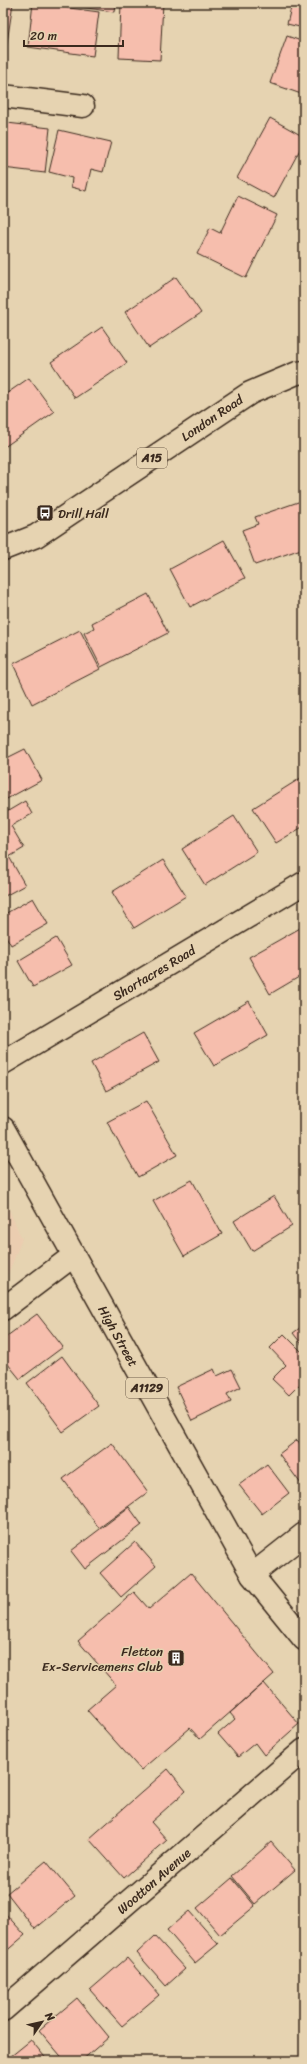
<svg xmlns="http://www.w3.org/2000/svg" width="307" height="2064" font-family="Sriracha,sans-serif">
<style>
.built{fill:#ebcdb0}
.building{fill:#f6bead;stroke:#3b2a1e}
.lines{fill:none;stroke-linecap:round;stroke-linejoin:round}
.minor-casing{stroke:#3b2a1e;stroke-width:25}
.major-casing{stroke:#3b2a1e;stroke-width:25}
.minor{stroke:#e6d3b1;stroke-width:22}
.major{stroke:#e6d3b1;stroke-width:22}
.labels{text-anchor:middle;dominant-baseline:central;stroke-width:3;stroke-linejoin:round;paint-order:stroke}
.shield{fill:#e6d3b1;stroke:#6e5d4a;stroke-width:1}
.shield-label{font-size:12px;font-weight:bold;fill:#3b2a1e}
.street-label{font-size:13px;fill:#3b2a1e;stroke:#e6d3b1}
.poi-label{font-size:13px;fill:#3b2a1e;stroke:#e6d3b1;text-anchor:start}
</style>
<rect width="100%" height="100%" fill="#e6d3b1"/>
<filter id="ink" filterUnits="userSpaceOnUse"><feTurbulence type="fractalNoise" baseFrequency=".025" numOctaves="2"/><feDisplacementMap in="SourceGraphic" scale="8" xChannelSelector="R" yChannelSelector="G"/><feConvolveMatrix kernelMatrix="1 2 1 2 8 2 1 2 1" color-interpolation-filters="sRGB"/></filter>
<g filter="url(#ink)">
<path class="built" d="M 3,1196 L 22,1239 L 9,1272 L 3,1277 Z"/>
<path class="building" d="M 3,3 L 13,3 L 6,49 L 3,48 Z
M 33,3 L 99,12 L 93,56 L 28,47 Z
M 68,3 L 115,3 L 114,12 L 67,5 Z
M 121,3 L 163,3 L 160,60 L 119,58 Z
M 292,3 L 304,3 L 304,28 L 287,24 Z
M 287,36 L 304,42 L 304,95 L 270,83 Z
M 270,118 L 304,137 L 304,142 L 274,198 L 237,178 Z
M 7,123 L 50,128 L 45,173 L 3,168 Z
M 59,130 L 111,142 L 103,172 L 91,169 L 86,191 L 71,187 L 72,178 L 49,172 Z
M 238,196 L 277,215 L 246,278 L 197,254 L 210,228 L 220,233 Z
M 176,277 L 201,313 L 149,348 L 125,312 Z
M 102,327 L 127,363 L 75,398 L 51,362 Z
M 29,378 L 54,412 L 3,448 L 3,396 Z
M 304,500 L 304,548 L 255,565 L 242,530 L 258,524 L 255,517 Z
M 224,540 L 245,578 L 190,607 L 170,569 Z
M 148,594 L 168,633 L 101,667 L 84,633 L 94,628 L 92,623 Z
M 80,630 L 100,669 L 32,704 L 13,664 Z
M 25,749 L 42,780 L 3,801 L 3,760 Z
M 304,776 L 304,826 L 276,843 L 253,808 Z
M 25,801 L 32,814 L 11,826 L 24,848 L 9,857 L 3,846 L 3,814 Z
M 234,816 L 257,852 L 205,885 L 182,849 Z
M 3,846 L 25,885 L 3,897 Z
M 163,860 L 186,896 L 134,928 L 112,892 Z
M 33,898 L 48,924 L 11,945 L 3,931 L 3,915 Z
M 302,927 L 304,974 L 270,994 L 249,957 Z
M 56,938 L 72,965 L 33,987 L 18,961 Z
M 249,1001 L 268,1035 L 214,1066 L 194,1033 Z
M 143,1033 L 159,1062 L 106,1091 L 91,1063 Z
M 146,1101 L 177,1155 L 138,1177 L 107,1122 Z
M 192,1180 L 222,1234 L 184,1256 L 153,1201 Z
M 274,1196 L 292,1226 L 252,1251 L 234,1221 Z
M 37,1314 L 63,1347 L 20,1379 L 3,1358 L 3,1339 Z
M 304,1325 L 304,1347 L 293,1333 Z
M 284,1334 L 304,1354 L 304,1380 L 289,1395 L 272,1379 L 286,1365 L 270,1348 Z
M 62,1356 L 99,1406 L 63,1432 L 27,1383 Z
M 214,1369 L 217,1376 L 232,1369 L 241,1387 L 227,1394 L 231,1402 L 192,1421 L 176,1387 Z
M 297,1440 L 304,1448 L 304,1488 L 279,1454 Z
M 112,1443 L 148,1492 L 99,1528 L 63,1479 Z
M 267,1464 L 289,1493 L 262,1514 L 239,1485 Z
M 129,1507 L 142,1525 L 85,1569 L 71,1551 Z
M 135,1542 L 156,1566 L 121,1597 L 100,1573 Z
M 191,1573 L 274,1674 L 200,1739 L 190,1728 L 141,1770 L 87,1710 L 116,1685 L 78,1641 L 134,1592 L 149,1609 Z
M 264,1683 L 299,1724 L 264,1755 L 255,1743 L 238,1757 L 218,1734 L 235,1719 L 230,1713 Z
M 168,1769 L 186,1791 L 151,1822 L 167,1840 L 124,1878 L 89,1839 Z
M 271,1842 L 295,1870 L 255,1904 L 232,1876 Z
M 46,1861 L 75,1896 L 35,1929 L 7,1893 Z
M 232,1878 L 255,1906 L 220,1935 L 197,1908 Z
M 3,1911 L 25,1935 L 3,1954 Z
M 189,1911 L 218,1944 L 195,1963 L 167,1930 Z
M 155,1936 L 185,1969 L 166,1986 L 137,1953 Z
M 127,1958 L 159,1995 L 122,2026 L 90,1990 Z
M 77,1998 L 109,2037 L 81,2061 L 65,2061 L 39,2030 Z
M 31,2040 L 48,2061 L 5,2061 Z"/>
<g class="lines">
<g class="minor-casing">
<path id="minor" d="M 3,96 L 83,106
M 3,1063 L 304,883
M 3,1309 L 73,1256
M 252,1575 L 304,1534
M 3,2010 L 304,1750"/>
</g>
<g class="major-casing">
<path id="major" d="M 3,549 L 36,536 L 250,393 L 297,373 L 304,372
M 3,1128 L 252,1575 L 304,1639"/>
</g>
<use href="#minor" class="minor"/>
<use href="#major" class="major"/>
</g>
</g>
<defs>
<g id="bus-square" transform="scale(0.9)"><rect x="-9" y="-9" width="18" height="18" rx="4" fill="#3b2a1e" stroke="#e6d3b1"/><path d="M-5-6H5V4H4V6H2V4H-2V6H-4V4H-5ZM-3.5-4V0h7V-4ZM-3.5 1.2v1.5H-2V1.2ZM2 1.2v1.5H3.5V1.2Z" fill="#fff"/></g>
<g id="building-square" transform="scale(0.9)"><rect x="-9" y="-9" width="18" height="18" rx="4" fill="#3b2a1e" stroke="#e6d3b1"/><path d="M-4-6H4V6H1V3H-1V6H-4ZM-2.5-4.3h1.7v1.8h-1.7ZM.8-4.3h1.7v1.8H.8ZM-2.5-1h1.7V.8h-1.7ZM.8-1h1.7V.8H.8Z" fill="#fff"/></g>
</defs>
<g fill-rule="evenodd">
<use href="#bus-square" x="45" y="513"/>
<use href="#building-square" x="176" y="1658"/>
</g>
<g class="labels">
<g class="shield">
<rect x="137" y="448" width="30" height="20" rx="3"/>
<rect x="126" y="1378" width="42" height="20" rx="3"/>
</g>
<g class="shield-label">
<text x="152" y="458">A15</text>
<text x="147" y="1388">A1129</text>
</g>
<g class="street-label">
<text transform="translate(212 418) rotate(-34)">London Road</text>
<text transform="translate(154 973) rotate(-31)">Shortacres Road</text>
<text transform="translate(118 1336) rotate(61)">High Street</text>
<text transform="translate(154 1881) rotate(-41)">Wootton Avenue</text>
</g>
<g class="poi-label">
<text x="58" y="513">Drill Hall</text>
<text x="163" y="1651" text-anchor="end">Fletton<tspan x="163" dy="15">Ex-Servicemens Club</tspan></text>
</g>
</g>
<rect width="307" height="2064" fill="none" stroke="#e6d3b1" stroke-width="16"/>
<rect x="8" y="8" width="291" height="2048" fill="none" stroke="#3b2a1e" stroke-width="1.5" filter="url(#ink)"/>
<g transform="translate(42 2022) rotate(56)" stroke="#e6d3b1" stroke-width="3" paint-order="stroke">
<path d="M0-3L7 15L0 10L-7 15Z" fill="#3b2a1e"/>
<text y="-6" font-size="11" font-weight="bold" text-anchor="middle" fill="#3b2a1e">N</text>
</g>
<path d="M24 40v6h99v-6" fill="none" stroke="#3b2a1e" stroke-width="2"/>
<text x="30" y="40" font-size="12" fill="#3b2a1e" stroke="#e6d3b1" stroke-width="3" paint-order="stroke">20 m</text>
</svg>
